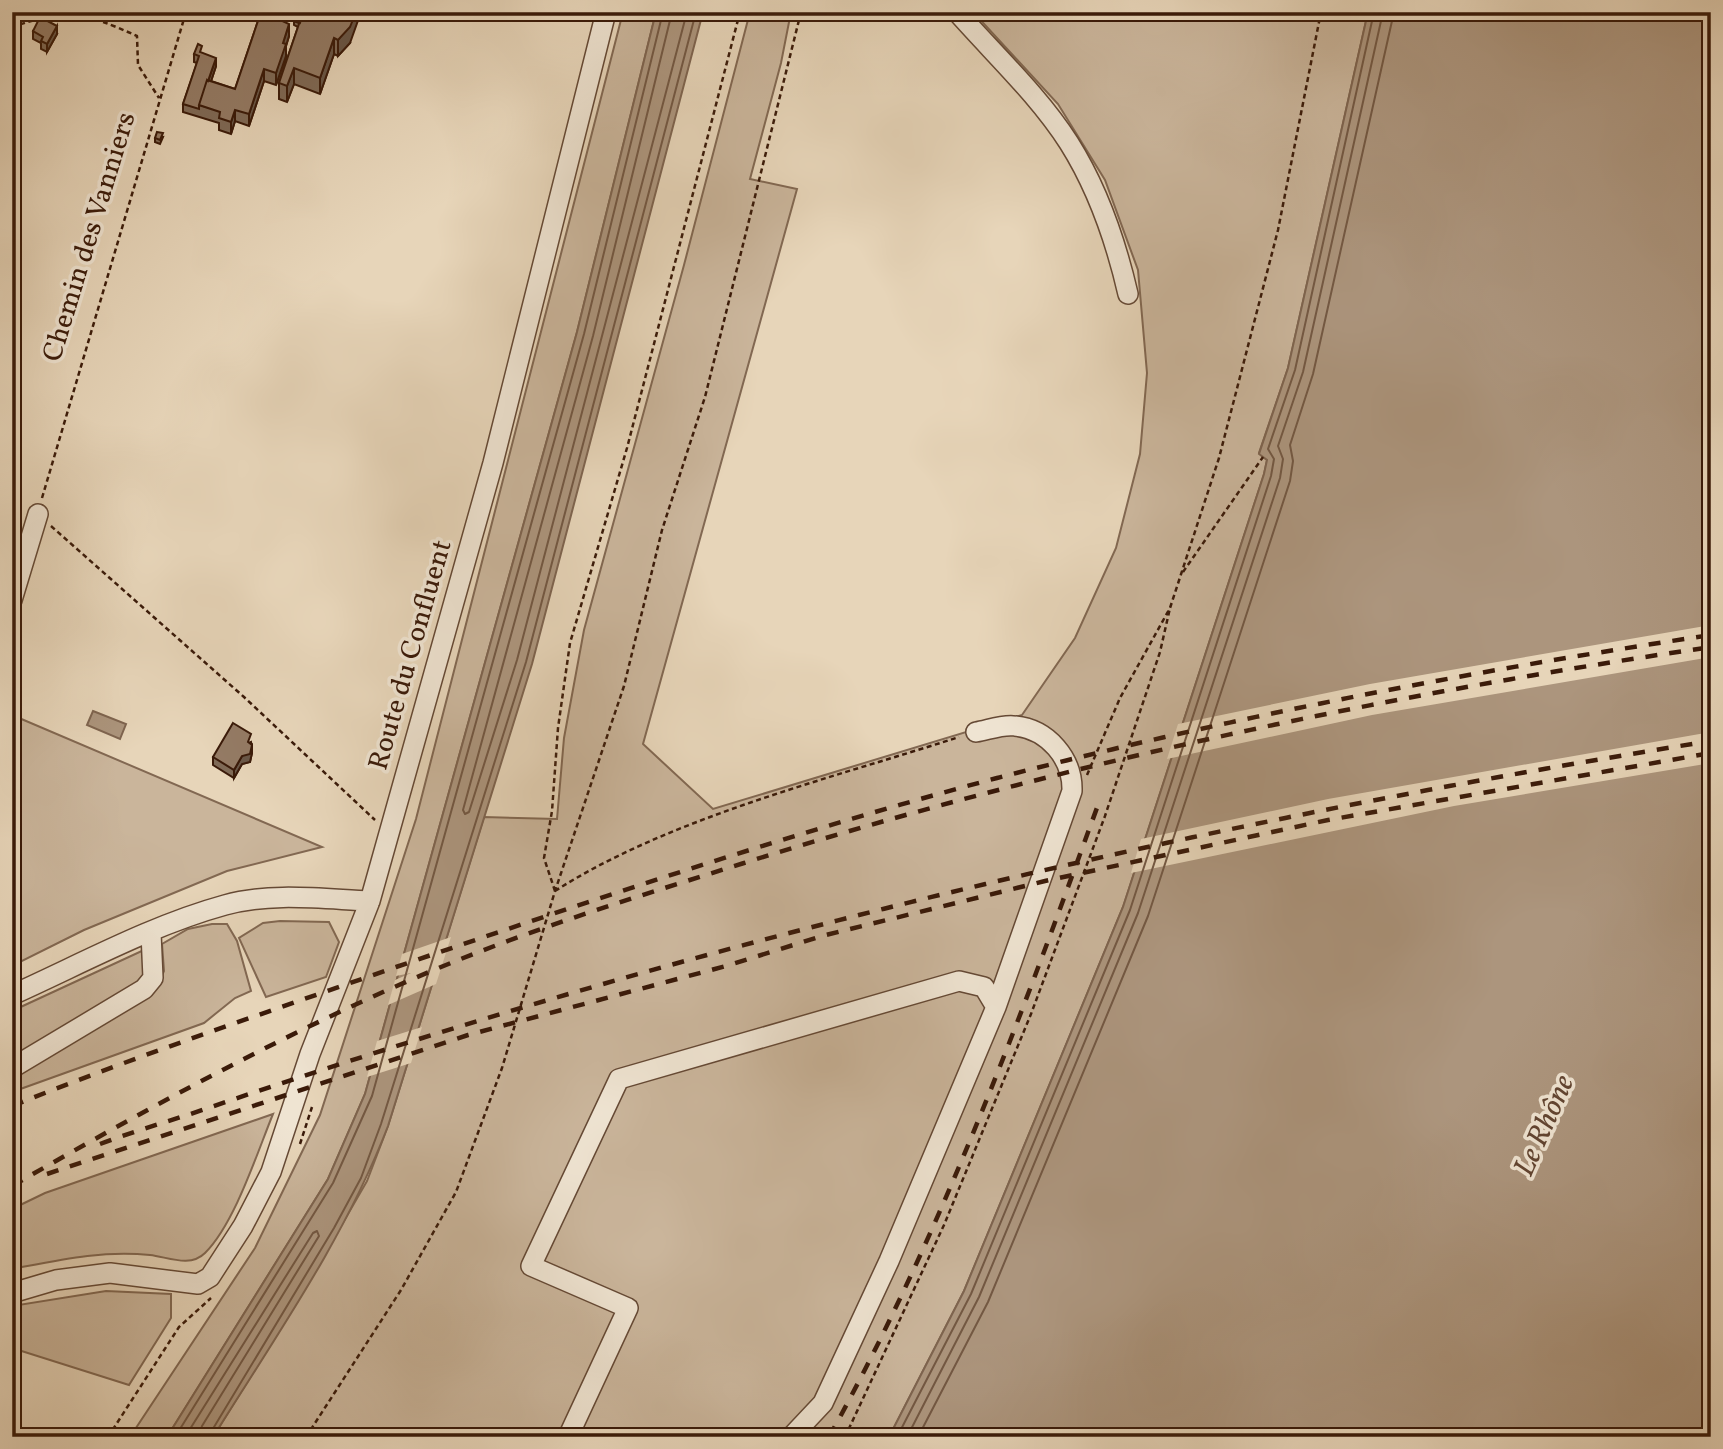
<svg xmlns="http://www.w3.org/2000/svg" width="1723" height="1449" font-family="Vollkorn,serif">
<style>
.green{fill:#cab59b;stroke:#826852;stroke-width:2}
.water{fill:#ac957d;stroke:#7e644f;stroke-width:2}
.pier{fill:#e7d5b9}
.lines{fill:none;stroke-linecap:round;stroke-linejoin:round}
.shore{stroke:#735843;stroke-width:2}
.minor-casing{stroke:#654935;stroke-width:22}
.path{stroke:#3a1a09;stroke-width:2.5;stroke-dasharray:5 3.5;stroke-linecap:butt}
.minor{stroke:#efe4d2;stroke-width:19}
.rail{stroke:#3a1a09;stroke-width:4.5;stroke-dasharray:12 12;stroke-linecap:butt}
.wall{fill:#7f6a57;stroke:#3a1a09;stroke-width:2}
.shaded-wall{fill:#685647;stroke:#3a1a09;stroke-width:2}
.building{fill:#947b65;stroke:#3a1a09;stroke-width:2}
.labels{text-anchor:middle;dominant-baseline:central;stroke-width:7;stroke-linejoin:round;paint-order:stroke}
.street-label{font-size:28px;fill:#3a1a09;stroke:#efe4d2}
.water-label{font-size:30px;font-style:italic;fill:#624532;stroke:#efe4d2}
</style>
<rect width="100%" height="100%" fill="#e7d5b9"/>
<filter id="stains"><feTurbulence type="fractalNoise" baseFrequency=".00286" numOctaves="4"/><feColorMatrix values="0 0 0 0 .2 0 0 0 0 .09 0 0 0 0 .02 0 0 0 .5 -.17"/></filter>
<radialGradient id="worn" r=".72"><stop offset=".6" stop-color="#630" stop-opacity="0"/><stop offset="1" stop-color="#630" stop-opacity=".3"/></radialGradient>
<path class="green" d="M 623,12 L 656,12 L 577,332 L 365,1094 L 328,1179 L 167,1437 L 130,1437 L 255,1248 L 320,1115 L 416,819 Z
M 750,12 L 791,12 L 781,63 L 750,179 L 797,189 L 643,744 L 713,809 L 1022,715 L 1075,638 L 1116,548 L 1140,454 L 1147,373 L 1138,270 L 1105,180 L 1058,104 L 973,12 L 1368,12 L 1288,368 L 1259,453 L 1267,460 L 1264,474 L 1123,907 L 964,1291 L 889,1437 L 213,1437 L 296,1304 L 367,1181 L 388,1126 L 484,817 L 557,819 L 564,738 L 584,630 L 684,265 Z
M 12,715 L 322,847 L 227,871 L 84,930 L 12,966 Z
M 280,921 L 329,922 L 339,942 L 326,977 L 266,997 L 239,938 L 263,923 Z
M 212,924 L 227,924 L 237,941 L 251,991 L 235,998 L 204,1023 L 12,1092 L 12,1076 L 154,992 L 164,971 L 162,944 L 188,929 Z
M 146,949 L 149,975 L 12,1061 L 12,1011 Z
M 273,1114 C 257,1153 235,1223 205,1253 C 190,1268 168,1257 150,1255 C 102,1250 59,1260 12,1269 L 12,1209 L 45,1193 Z
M 106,1291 L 171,1294 L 171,1318 L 129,1385 L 12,1348 L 12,1306 Z"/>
<path class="water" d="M 656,12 L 703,12 L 532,664 L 388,1126 C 345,1238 276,1336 213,1437 L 167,1437 L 328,1179 L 365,1094 L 577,332 Z
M 1368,12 L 1711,12 L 1711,1437 L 889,1437 L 964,1291 L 1123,907 L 1264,474 L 1267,460 L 1259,454 L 1288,368 Z
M 93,711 L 126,724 L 120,739 L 87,725 Z"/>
<path class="pier" d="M 1711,625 L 1711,657 L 1372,715 L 1167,759 L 1178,724 L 1370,684 Z
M 1711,732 L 1711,763 L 1454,806 L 1131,873 L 1141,839 L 1328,799 Z
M 451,937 L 436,984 L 388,1005 L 395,980 L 411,973 L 396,976 L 402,954 Z
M 422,1027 L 411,1063 L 367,1077 L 377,1041 Z"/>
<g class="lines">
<path class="shore" d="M 672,12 L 593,336 L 463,810 L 465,814 L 469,812 L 517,660 L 687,12
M 175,1437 L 333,1183 L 372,1096 L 584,334 L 663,12
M 185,1437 L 313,1233 L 317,1231 L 319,1236 L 202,1426 L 199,1437
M 208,1437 L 334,1228 L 361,1178 L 381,1124 L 526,662 L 696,12
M 897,1437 L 971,1294 L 1130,910 L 1271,476 L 1274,459 L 1268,449 L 1295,370 L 1374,12
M 907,1437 L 979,1297 L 1138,913 L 1280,478 L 1283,459 L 1278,446 L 1303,372 L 1383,12
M 918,1437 L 988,1302 L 1148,916 L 1290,481 L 1293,461 L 1290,445 L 1313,374 L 1394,12"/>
<g class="minor-casing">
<path id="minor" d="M 957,12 C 995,55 1039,96 1069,143 C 1098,189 1116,242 1128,294
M 12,600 L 38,514
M 976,732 C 988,730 1003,724 1015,726 C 1048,729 1073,759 1072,791 L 996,1007
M 12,995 C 81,964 152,925 225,905 C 271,892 323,899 370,901
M 12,1068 L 144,989 L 153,978 L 151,933
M 12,1293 L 56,1280 L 110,1273 L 198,1284 L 210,1277 L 243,1226 L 271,1172 L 310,1054 L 370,901 L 493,463 L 606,12
M 568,1437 L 628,1308 L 531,1266 L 619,1079 L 959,981 L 984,987 L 996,1007 L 889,1261 L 823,1403 L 791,1437"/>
</g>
<path class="path" d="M 12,27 C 69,8 83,12 137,36 L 138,65 L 159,98
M 42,498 L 186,12
M 51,526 L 244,697 L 375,820
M 1183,572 L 1263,457
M 1087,775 L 1120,698 L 1170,608 L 1219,458 L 1278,230 L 1321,12
M 555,891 L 544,858 L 552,811 L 558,728 L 570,643 L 627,448 L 740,12
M 555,891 C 669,818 829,779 959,737
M 300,1144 L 312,1107
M 108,1437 L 179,1327 L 211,1298
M 306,1437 L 401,1290 L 456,1192 L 502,1068 L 555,891 L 624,686 L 662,530 L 705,397 L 801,12
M 845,1437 L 944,1225 L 1031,1014 L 1105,816 L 1160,652 L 1170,608"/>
<use href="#minor" class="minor"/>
<path class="rail" d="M 12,1106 C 139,1055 268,1012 396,967 C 595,899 794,832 997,778 C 1232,717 1471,671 1711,635
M 100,1144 C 137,1130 174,1120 211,1107 C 699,940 1202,822 1711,741
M 47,1174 L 468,1035 L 726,966 L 822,936 L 1045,881 L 1328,820 L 1711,753
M 12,1186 C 148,1108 285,1033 429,972 C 531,929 639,896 744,863 C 1059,764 1384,695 1711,647
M 829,1437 C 940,1237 1020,1019 1098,805"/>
</g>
<path class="wall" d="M 261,12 L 286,12 L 283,22 L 289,36 L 286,46 L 286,56 L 276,85 L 264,81 L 249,126 L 235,121 L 231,134 L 219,130 L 219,123 L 183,112 L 183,104 L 197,63 L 194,62 L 194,54 L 202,53 L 216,66 L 211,81 L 235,89 Z
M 294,21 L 350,43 L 338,56 L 334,54 L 320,94 L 294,84 L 287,102 L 279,99 L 279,83 L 298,27 L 294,25 Z
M 33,31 L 57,34 L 47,52 L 41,49 L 41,43 L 33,39 Z
M 163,137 L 160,144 L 155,142 L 155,138 Z
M 251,742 L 252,753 L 250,762 L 242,764 L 234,778 L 213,765 L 213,757 Z"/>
<path class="shaded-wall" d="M 282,12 L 286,12 L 280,32 L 280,20 Z
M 356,12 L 361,12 L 350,43 L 338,56 L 338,40 Z
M 289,24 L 289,36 L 286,46 L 286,56 L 276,85 L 276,73 L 283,43 Z
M 57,26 L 57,34 L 47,52 L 47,44 Z
M 334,38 L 334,54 L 320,94 L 320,78 Z
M 216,58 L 216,66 L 203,106 L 200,105 Z
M 294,68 L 294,84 L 287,102 L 287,86 Z
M 264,69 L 264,81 L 249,126 L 249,114 Z
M 235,110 L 235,121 L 231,134 L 231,122 Z
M 252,745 L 252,753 L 250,762 L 242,764 L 234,778 L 234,770 L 242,756 Z"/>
<path class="building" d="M 261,12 L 282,12 L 280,20 L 289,24 L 283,43 L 286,44 L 276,73 L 264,69 L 249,114 L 235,110 L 231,122 L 219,118 L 220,112 L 199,105 L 207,80 L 235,89 Z
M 298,12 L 303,12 L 300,23 L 294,21 Z
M 303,12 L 356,12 L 350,27 L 338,40 L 334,38 L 320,78 L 294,68 L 287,86 L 279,83 Z
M 40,17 L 57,26 L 47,44 L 41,41 L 43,37 L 33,31 Z
M 198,44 L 202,46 L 200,52 L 216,58 L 208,81 L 207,80 L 199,105 L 199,109 L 183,104 L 199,56 L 194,54 Z
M 157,132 L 163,133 L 160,140 L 155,138 Z
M 233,723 L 251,734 L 248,742 L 252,745 L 250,754 L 242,756 L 234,770 L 213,757 Z"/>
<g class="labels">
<g class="street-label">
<text transform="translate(90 237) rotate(-73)">Chemin des Vanniers</text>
<text transform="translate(411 655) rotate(-74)">Route du Confluent</text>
</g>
<g class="water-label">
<text transform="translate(1545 1126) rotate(-66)">Le Rhône</text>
</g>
</g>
<rect width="1723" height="1449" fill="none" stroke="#e7d5b9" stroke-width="42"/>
<rect x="14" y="14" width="1695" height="1421" fill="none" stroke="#3a1a09" stroke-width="3.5"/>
<rect x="21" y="21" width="1681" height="1407" fill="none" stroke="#3a1a09" stroke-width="2"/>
<rect width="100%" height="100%" filter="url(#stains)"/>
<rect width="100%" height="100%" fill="url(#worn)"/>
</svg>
